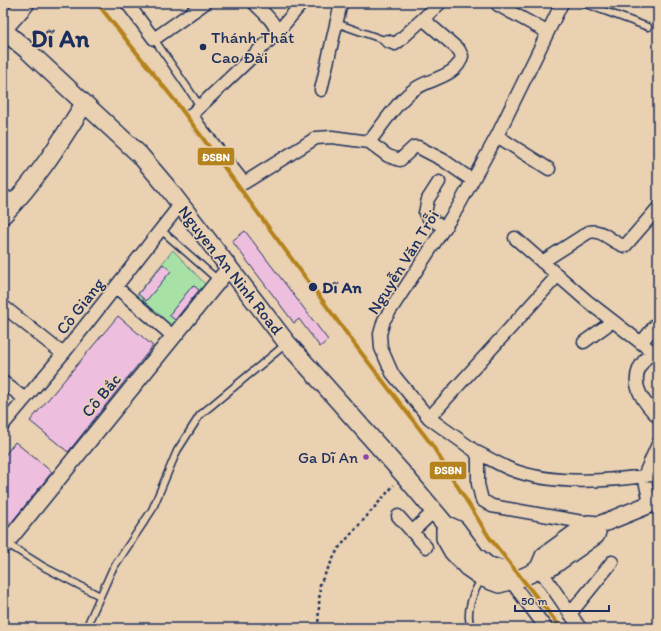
<svg xmlns="http://www.w3.org/2000/svg" width="661" height="631" font-family="Itim,sans-serif">
<style>
.green{fill:#a8e1a6;stroke:#628882}
.building{fill:#eebedf;stroke:#1b2f5e}
.lines{fill:none;stroke-linecap:round;stroke-linejoin:round}
.service-casing{stroke:#1b2f5e;stroke-width:9}
.minor-casing{stroke:#1b2f5e;stroke-width:15}
.tertiary-casing{stroke:#1b2f5e;stroke-width:18}
.secondary-casing{stroke:#1b2f5e;stroke-width:20}
.path{stroke:#1b2f5e;stroke-width:2.5;stroke-dasharray:3 3;stroke-linecap:butt}
.service{stroke:#e9d1b1;stroke-width:6}
.minor{stroke:#e9d1b1;stroke-width:12}
.tertiary{stroke:#e9d1b1;stroke-width:15}
.secondary{stroke:#e9d1b1;stroke-width:17}
.rail-1-casing{stroke:#e9d1b1;stroke-width:7}
.rail-1{stroke:#b5821c;stroke-width:4}
.poi-dot{fill:#1b2f5e;stroke:#e9d1b1;stroke-width:1.5}
.bus-dot{fill:#8e44ad;stroke:#e9d1b1;stroke-width:1.5}
.labels{text-anchor:middle;dominant-baseline:central;stroke-width:3;stroke-linejoin:round;paint-order:stroke}
.bus-label{font-size:16px;fill:#1b2f5e;stroke:#e9d1b1;text-anchor:end}
.poi-label{font-size:17px;fill:#1b2f5e;stroke:#e9d1b1;text-anchor:start}
.street-label{font-size:17px;fill:#1b2f5e;stroke:#e9d1b1}
.stop-label{font-size:17px;font-weight:bold;fill:#1b2f5e;stroke:#e9d1b1;text-anchor:start}
.town-label{font-size:25px;font-weight:bold;fill:#1b2f5e;stroke:#e9d1b1}
.line-badge{stroke:#e9d1b1;stroke-width:1.5}
.badge-label{font-size:11px;text-anchor:middle;font-weight:bold;fill:#fff}
</style>
<rect width="100%" height="100%" fill="#e9d1b1"/>
<filter id="ink" filterUnits="userSpaceOnUse"><feTurbulence type="fractalNoise" baseFrequency=".025" numOctaves="2"/><feDisplacementMap in="SourceGraphic" scale="8" xChannelSelector="R" yChannelSelector="G"/><feConvolveMatrix kernelMatrix="1 2 1 2 8 2 1 2 1" color-interpolation-filters="sRGB"/></filter>
<g filter="url(#ink)">
<path class="green" d="M 173,250 L 206,285 L 171,327 L 136,296 Z"/>
<path class="building" d="M 245,231 L 328,340 L 320,347 L 299,319 L 294,323 L 232,241 Z
M 163,264 L 171,271 L 146,301 L 138,294 Z
M 193,285 L 199,290 L 175,320 L 169,315 Z
M 118,316 L 153,346 L 68,452 L 30,421 Z
M 15,442 L 52,472 L 11,523 L 3,517 L 3,458 Z"/>
<g class="lines">
<g class="service-casing">
<path id="service" d="M 583,3 L 648,27
M 336,23 L 387,41
M 154,39 L 200,106
M 161,230 L 218,280
M 6,543 L 44,567 L 100,596
M 86,628 L 112,570 L 152,510 L 177,451 L 200,415 L 286,344
M 472,628 C 464,615 473,591 482,579"/>
</g>
<g class="minor-casing">
<path id="minor" d="M 127,3 L 154,39 L 205,3
M 254,3 C 261,11 277,22 276,34 L 192,114 L 198,125 L 244,183 L 316,138 L 332,137 L 369,142 C 382,126 400,97 418,87 C 434,78 458,75 462,56 L 459,50 L 423,19
M 498,3 L 498,5 L 547,32
M 562,3 L 497,136 L 458,207 L 384,320 L 380,334 L 381,348 L 392,373 L 429,418 L 475,451 L 478,457 L 478,484 L 482,500 L 492,506 L 503,508 L 594,524
M 276,34 L 302,3
M 387,41 L 395,44 L 399,41 L 440,3
M 321,90 L 341,3
M 497,136 L 549,169
M 369,142 L 388,156 L 400,160 L 414,147 L 418,147 L 443,160 L 472,180
M 439,182 L 428,199 L 425,213 L 429,218 L 445,228
M 3,195 L 15,203
M 515,238 L 587,301 L 658,356
M 542,262 L 589,232 C 604,229 611,243 625,246 L 658,208
M 116,287 L 174,337
M 3,306 L 63,354
M 584,342 L 613,321
M 641,343 L 658,322
M 652,351 C 648,356 641,363 639,369 C 631,388 646,405 658,417
M 3,382 L 25,399
M 429,418 L 558,275
M 3,425 L 63,354 L 180,205
M 475,451 C 486,457 498,464 510,469 C 552,486 614,481 658,474
M 650,503 L 644,476 L 658,444
M 398,516 L 426,547
M 412,532 L 434,511
M 539,568 L 580,628
M 510,580 L 546,628
M 570,614 L 612,562"/>
</g>
<g class="tertiary-casing">
<path id="tertiary" d="M 3,547 L 229,268"/>
</g>
<g class="secondary-casing">
<path id="secondary" d="M 3,29 L 26,3
M 3,30 L 27,50 L 139,154 L 167,187 L 287,343 L 404,475 L 445,524 L 456,529 L 475,555 L 487,565 L 502,570 L 510,580
M 3,215 C 35,182 60,143 84,104
M 445,524 L 445,538 L 453,552 L 467,567 L 483,578 L 499,584 L 523,577 L 534,572 L 539,568 L 544,556 L 588,524 L 599,525 L 658,501
M 539,568 L 551,567 L 596,535 L 599,525"/>
</g>
<path class="path" d="M 318,628 L 320,584 L 338,549 L 394,485"/>
<use href="#service" class="service"/>
<use href="#minor" class="minor"/>
<use href="#tertiary" class="tertiary"/>
<use href="#secondary" class="secondary"/>
<g class="rail-1-casing">
<path id="rail-1" d="M 97,3 L 176,102 L 356,346 L 432,445 L 489,537 L 561,628"/>
</g>
<use href="#rail-1" class="rail-1"/>
</g>
</g>
<g class="poi-dot">
<circle cx="203" cy="47" r="4"/>
<circle cx="313" cy="287" r="5"/>
</g>
<circle class="bus-dot" cx="366" cy="457" r="3.5"/>
<g class="labels">
<g class="bus-label">
<text x="358" y="457">Ga Dĩ An</text>
</g>
<g class="poi-label">
<text x="211" y="37">Thánh Thất<tspan x="211" dy="20">Cao Đài</tspan></text>
</g>
<g class="street-label">
<text transform="translate(403 262) rotate(-58)">Nguyễn Văn Trỗi</text>
<text transform="translate(231 270) rotate(52)">Nguyen An Ninh Road</text>
<text transform="translate(80 306) rotate(-52)">Cô Giang</text>
<text transform="translate(101 395) rotate(-50)">Cô Bắc</text>
</g>
<g class="stop-label">
<text x="322" y="287">Dĩ An</text>
</g>
<g class="town-label">
<text x="60" y="38">Dĩ An</text>
</g>
</g>
<g class="line-badge">
<rect x="197" y="147" width="38" height="19" rx="4" fill="#b5821c"/>
<rect x="429" y="461" width="38" height="19" rx="4" fill="#b5821c"/>
</g>
<g class="badge-label">
<text x="216" y="161">ĐSBN</text>
<text x="448" y="474">ĐSBN</text>
</g>
<rect width="661" height="631" fill="none" stroke="#e9d1b1" stroke-width="16"/>
<rect x="8" y="8" width="645" height="615" fill="none" stroke="#1b2f5e" stroke-width="1.5" filter="url(#ink)"/>
<path d="M515 605v6h94v-6" fill="none" stroke="#1b2f5e" stroke-width="2"/>
<text x="521" y="605" font-size="12" fill="#1b2f5e" stroke="#e9d1b1" stroke-width="3" paint-order="stroke">50 m</text>
</svg>
